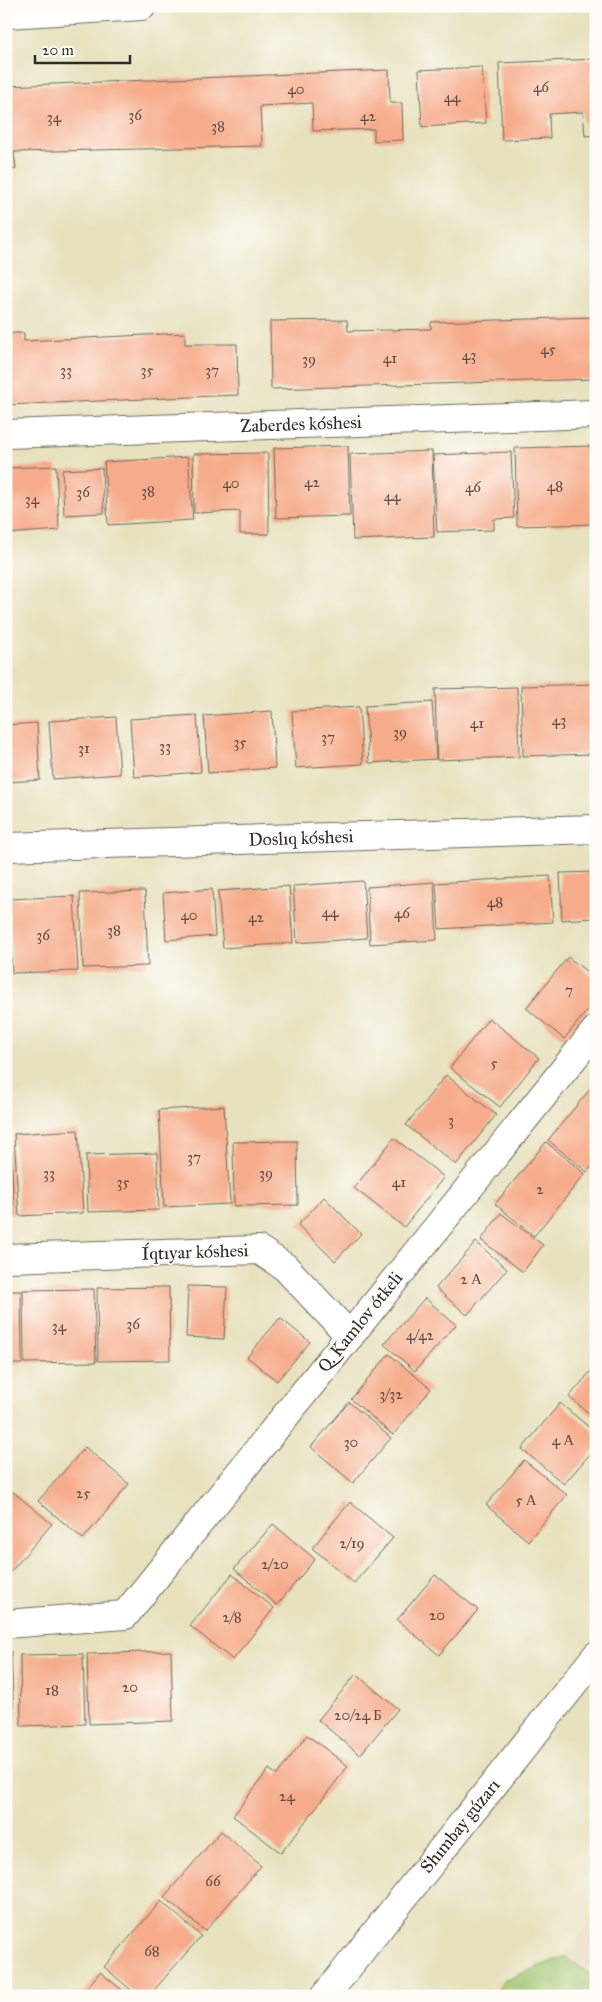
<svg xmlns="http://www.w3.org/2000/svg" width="602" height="2002" font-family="'IM FELL Great Primer',serif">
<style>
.built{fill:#e5d6b7}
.green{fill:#a0c36d;stroke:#66774c}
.building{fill:#f6ac8a}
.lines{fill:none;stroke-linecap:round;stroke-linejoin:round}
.minor-casing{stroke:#6d6b5e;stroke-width:30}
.primary-casing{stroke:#6d6b5e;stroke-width:30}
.minor{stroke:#fff;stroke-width:28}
.primary{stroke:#fff;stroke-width:28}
.labels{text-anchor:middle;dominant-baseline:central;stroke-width:4;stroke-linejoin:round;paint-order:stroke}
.number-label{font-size:15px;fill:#5e4b43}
.street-label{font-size:18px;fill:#2b2b2b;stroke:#fdfcf7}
</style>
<rect width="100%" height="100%" fill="#fdfcf7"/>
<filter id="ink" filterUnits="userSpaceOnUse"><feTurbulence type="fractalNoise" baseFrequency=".02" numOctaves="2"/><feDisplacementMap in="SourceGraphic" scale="10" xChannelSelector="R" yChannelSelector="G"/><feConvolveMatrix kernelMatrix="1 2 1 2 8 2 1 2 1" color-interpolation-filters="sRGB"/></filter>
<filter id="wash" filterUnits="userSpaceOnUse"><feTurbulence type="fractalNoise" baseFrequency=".0096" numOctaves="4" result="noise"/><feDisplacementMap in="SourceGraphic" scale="20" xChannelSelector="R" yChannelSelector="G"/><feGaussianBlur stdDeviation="1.12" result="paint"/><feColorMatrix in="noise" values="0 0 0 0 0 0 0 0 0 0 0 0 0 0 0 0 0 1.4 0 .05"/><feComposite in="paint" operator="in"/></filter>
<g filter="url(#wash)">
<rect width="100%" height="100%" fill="#e7e1bd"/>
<path class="built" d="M 596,1915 L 596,1996 L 492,1996 L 505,1980 L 565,1956 Z"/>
<path class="green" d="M 565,1956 L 596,1979 L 596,1996 L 492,1996 L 505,1980 Z"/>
<g id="blocks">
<path class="building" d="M 596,59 L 596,135 L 585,136 L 583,112 L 549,114 L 550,138 L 502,140 L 499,63 Z
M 482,67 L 486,123 L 422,127 L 419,70 Z
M 389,70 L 390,103 L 402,103 L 403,140 L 374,141 L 374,129 L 313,131 L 312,103 L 260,106 L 262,146 L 14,152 L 16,169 L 6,170 L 6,86 Z
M 596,317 L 596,379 L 271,389 L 270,321 L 347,320 L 348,331 L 431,329 L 431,322 Z
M 6,333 L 24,333 L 24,341 L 185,333 L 185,344 L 237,344 L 238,395 L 6,405 Z
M 348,446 L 350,516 L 276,518 L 274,448 Z
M 593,446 L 595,524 L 517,526 L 515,448 Z
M 432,451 L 434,537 L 353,540 L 350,454 Z
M 511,452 L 514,518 L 494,519 L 494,530 L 437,532 L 433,455 Z
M 268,453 L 269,534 L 240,534 L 240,511 L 194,513 L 193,454 Z
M 188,457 L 193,520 L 108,525 L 104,462 Z
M 56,466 L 59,530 L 6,534 L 6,468 Z
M 102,468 L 104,513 L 64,515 L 62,470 Z
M 596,684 L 596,754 L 523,756 L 521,686 Z
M 517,687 L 519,757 L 437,760 L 435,689 Z
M 432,702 L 436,759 L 369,763 L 365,706 Z
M 359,707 L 363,764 L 296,768 L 292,711 Z
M 272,711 L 275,768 L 208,773 L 204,716 Z
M 197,715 L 201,772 L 134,777 L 130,719 Z
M 116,717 L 120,774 L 53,779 L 49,721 Z
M 37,723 L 40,780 L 6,782 L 6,725 Z
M 596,872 L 596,918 L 562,920 L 560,873 Z
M 550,876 L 553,922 L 439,929 L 436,883 Z
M 363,881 L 367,938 L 297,943 L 293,886 Z
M 434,882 L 437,940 L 370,944 L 367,887 Z
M 289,886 L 293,943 L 223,948 L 218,891 Z
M 212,889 L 215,936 L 166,940 L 163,893 Z
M 145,891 L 148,966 L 83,968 L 80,893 Z
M 74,896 L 78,971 L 12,973 L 9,899 Z
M 568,957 L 596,979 L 596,1000 L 564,1039 L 526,1008 Z
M 489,1018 L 539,1058 L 500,1107 L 450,1068 Z
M 446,1075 L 496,1115 L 456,1165 L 406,1125 Z
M 596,1082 L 596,1162 L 587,1172 L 548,1140 Z
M 224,1106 L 230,1204 L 164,1207 L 159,1110 Z
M 78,1130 L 83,1213 L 19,1216 L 14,1134 Z
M 394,1138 L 444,1177 L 404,1227 L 354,1188 Z
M 297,1141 L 298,1205 L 234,1206 L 233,1142 Z
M 546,1142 L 585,1174 L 534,1236 L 495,1204 Z
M 11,1150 L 14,1215 L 6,1215 L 6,1151 Z
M 157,1153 L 159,1210 L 88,1212 L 86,1155 Z
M 324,1197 L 361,1234 L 335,1261 L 298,1225 Z
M 501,1213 L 543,1245 L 523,1272 L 481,1240 Z
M 476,1242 L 507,1269 L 467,1315 L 436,1288 Z
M 188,1286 L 227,1287 L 224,1339 L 186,1337 Z
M 169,1287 L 170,1360 L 98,1361 L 97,1288 Z
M 94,1289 L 96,1362 L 24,1363 L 23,1290 Z
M 6,1291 L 21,1291 L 22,1364 L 6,1364 Z
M 425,1298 L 456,1325 L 415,1371 L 384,1344 Z
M 280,1318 L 310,1342 L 277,1381 L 247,1357 Z
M 389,1354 L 431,1389 L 393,1435 L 351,1399 Z
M 596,1365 L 596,1419 L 569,1397 Z
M 349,1402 L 391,1438 L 353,1483 L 311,1447 Z
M 560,1403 L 596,1433 L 596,1447 L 564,1484 L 522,1449 Z
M 85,1447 L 129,1484 L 83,1539 L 38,1501 Z
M 524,1460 L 567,1495 L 528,1541 L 486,1505 Z
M 6,1486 L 52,1524 L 6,1577 Z
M 350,1502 L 393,1538 L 354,1583 L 312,1548 Z
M 273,1524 L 315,1559 L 277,1605 L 234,1569 Z
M 232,1574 L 274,1608 L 233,1660 L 190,1626 Z
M 435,1575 L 478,1610 L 439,1655 L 397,1620 Z
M 6,1651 L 11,1651 L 14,1722 L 6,1722 Z
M 171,1651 L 173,1721 L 89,1724 L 87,1654 Z
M 83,1654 L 85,1724 L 21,1726 L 20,1655 Z
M 356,1674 L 398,1709 L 360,1755 L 318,1720 Z
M 307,1735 L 348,1766 L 281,1853 L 233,1816 L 269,1769 L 277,1775 Z
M 221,1831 L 261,1866 L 205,1931 L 164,1897 Z
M 161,1901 L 201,1936 L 149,1996 L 138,1996 L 104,1967 Z
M 100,1972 L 129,1996 L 80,1996 Z"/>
</g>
</g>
<g filter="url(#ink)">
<use href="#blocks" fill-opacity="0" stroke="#6d6b5e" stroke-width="1"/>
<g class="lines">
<g class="minor-casing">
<path id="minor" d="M 6,14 L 142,6
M 6,434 L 596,414
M 6,847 L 596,829
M 6,1258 L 259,1250 L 285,1267 L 350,1336
M 6,1624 L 125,1615 L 596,1030"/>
</g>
<g class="primary-casing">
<path id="primary" d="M 325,1996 L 596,1656"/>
</g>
<use href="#minor" class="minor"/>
<use href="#primary" class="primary"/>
</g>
</g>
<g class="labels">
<g class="number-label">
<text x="541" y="87">46</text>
<text x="296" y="89">40</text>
<text x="452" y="97">44</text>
<text x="135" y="115">36</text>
<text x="368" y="116">42</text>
<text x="54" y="117">34</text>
<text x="218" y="126">38</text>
<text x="548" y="349">45</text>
<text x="469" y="355">43</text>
<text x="390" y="358">41</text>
<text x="309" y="359">39</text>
<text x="66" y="370">33</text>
<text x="147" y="370">35</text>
<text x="212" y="370">37</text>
<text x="312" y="482">42</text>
<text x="231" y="483">40</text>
<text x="555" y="486">48</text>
<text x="473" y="487">46</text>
<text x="148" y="491">38</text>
<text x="83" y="492">36</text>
<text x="392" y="496">44</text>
<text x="32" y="499">34</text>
<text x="559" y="720">43</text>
<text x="477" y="723">41</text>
<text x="400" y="732">39</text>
<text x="328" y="737">37</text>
<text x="240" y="742">35</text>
<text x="165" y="746">33</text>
<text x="84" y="748">31</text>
<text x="495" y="902">48</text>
<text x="330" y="912">44</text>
<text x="402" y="913">46</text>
<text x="189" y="915">40</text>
<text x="256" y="917">42</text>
<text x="114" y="930">38</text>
<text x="43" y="935">36</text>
<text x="569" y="990">7</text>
<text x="494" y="1063">5</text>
<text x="451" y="1120">3</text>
<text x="194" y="1157">37</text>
<text x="49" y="1173">33</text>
<text x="266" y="1173">39</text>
<text x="123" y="1182">35</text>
<text x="399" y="1182">41</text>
<text x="540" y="1189">2</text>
<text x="471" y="1279">2 А</text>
<text x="133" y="1324">36</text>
<text x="59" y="1326">34</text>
<text x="420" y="1335">4/42</text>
<text x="391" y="1394">3/32</text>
<text x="563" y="1440">4 А</text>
<text x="351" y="1442">30</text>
<text x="83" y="1493">25</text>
<text x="526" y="1500">5 А</text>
<text x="352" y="1543">2/19</text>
<text x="275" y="1564">2/20</text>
<text x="437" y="1615">20</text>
<text x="232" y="1617">2/8</text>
<text x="130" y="1687">20</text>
<text x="52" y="1690">18</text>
<text x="358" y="1715">20/24 Б</text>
<text x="287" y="1796">24</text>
<text x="213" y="1881">66</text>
<text x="152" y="1951">68</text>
</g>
<g class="street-label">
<text transform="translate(301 424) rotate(-2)">Zaberdes kóshesi</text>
<text transform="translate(301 838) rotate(-2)">Doslıq kóshesi</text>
<text transform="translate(195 1252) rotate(-2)">Íqtıyar kóshesi</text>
<text transform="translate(360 1322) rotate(-51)">Q. Kamlov ótkeli</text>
<text transform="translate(460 1826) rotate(-51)">Shımbay gúzarı</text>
</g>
</g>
<rect width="602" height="2002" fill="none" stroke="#fdfcf7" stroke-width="25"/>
<path d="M35 55v8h95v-8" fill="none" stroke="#2b2b2b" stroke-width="2.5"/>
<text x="42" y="55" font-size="15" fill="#2b2b2b" stroke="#fdfcf7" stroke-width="4" paint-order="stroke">20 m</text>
</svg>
